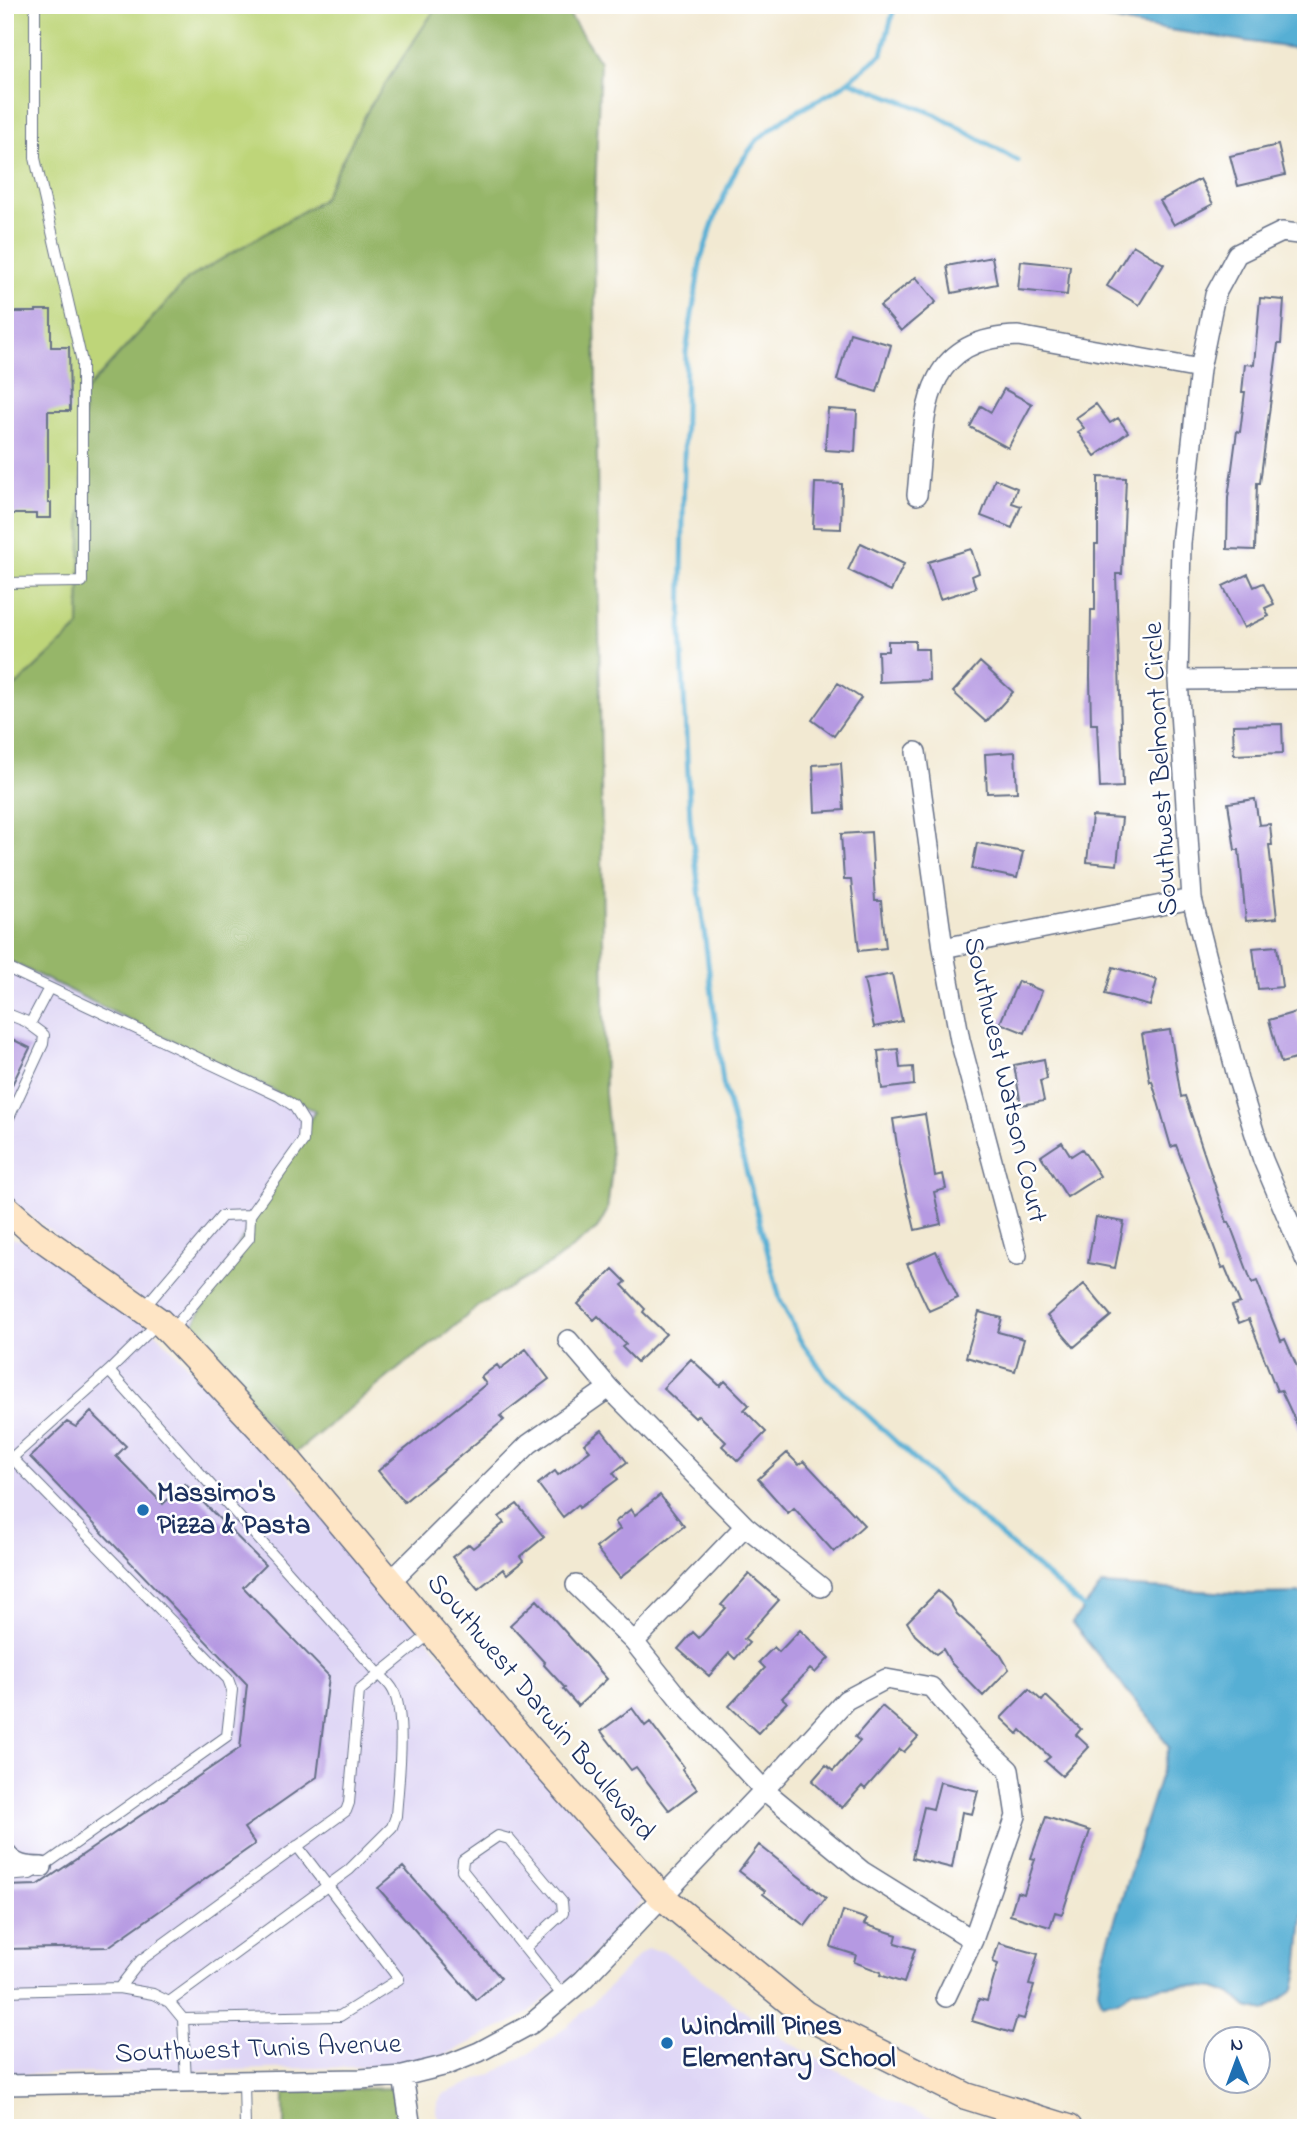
<svg xmlns="http://www.w3.org/2000/svg" width="1311" height="2133" font-family="'Indie Flower',sans-serif">
<style>
.built{fill:#ded5f5}
.green{fill:#bed579;stroke:#6c826c;stroke-width:2}
.forest{fill:#96b669;stroke:#587264;stroke-width:2}
.water{fill:#57afd4;stroke:#396f99;stroke-width:2}
.lines{fill:none;stroke-linecap:round;stroke-linejoin:round}
.stream{stroke:#57afd4;stroke-width:5}
.building{fill:#b599e2}
.lane-casing{stroke:#667087;stroke-width:12}
.street-casing{stroke:#667087;stroke-width:22}
.secondary-casing{stroke:#667087;stroke-width:29}
.lane{stroke:#fff;stroke-width:10}
.street{stroke:#fff;stroke-width:19}
.secondary{stroke:#fee5c5;stroke-width:26}
.poi-dot{fill:#1f6fb2;stroke:#fff;stroke-width:2.5}
.labels{text-anchor:middle;dominant-baseline:central;stroke-width:5;stroke-linejoin:round;paint-order:stroke}
.street-label{font-size:28px;fill:#1b2f5e;stroke:#fff}
.poi-label{font-size:28px;font-weight:bold;fill:#1b2f5e;stroke:#fff;text-anchor:start}
</style>
<rect width="100%" height="100%" fill="#fff"/>
<filter id="ink" filterUnits="userSpaceOnUse"><feTurbulence type="fractalNoise" baseFrequency=".0143" numOctaves="2"/><feDisplacementMap in="SourceGraphic" scale="14" xChannelSelector="R" yChannelSelector="G"/><feConvolveMatrix kernelMatrix="1 2 1 2 8 2 1 2 1" color-interpolation-filters="sRGB"/></filter>
<filter id="wash" filterUnits="userSpaceOnUse"><feTurbulence type="fractalNoise" baseFrequency=".00686" numOctaves="4" result="noise"/><feDisplacementMap in="SourceGraphic" scale="28" xChannelSelector="R" yChannelSelector="G"/><feGaussianBlur stdDeviation="1.57" result="paint"/><feColorMatrix in="noise" values="0 0 0 0 0 0 0 0 0 0 0 0 0 0 0 0 0 1.4 0 .05"/><feComposite in="paint" operator="in"/></filter>
<g filter="url(#wash)">
<rect width="100%" height="100%" fill="#f2e9d2"/>
<path class="built" d="M 5,959 L 315,1111 L 187,1335 L 5,1196 Z
M 5,1237 L 29,1242 L 154,1330 L 268,1451 L 647,1896 L 576,1973 L 526,2015 L 445,2055 L 402,2066 L 5,2075 Z
M 648,1949 L 664,1951 L 773,2033 L 900,2106 L 958,2128 L 440,2128 L 437,2111 L 438,2102 L 443,2094 L 492,2074 L 528,2054 L 565,2028 L 602,1994 L 640,1954 Z"/>
<path class="green" d="M 5,5 L 438,5 L 369,108 L 322,200 L 188,279 L 84,393 L 79,627 L 14,688 L 6,690 Z"/>
<path class="forest" d="M 438,5 L 563,5 L 600,62 L 594,222 L 605,1094 L 612,1168 L 607,1211 L 597,1229 L 555,1261 L 478,1306 L 447,1333 L 403,1365 L 295,1453 L 187,1335 L 315,1111 L 5,959 L 5,689 L 14,688 L 79,627 L 84,393 L 188,279 L 322,200 L 369,108 Z
M 395,2088 L 402,2128 L 284,2128 L 284,2091 Z"/>
<path class="water" d="M 1044,5 L 1306,5 L 1306,50 L 1135,25 Z
M 1102,1585 L 1249,1594 L 1306,1593 L 1306,1888 L 1298,1971 L 1294,1989 L 1265,2011 L 1247,2007 L 1232,1994 L 1215,1988 L 1183,1985 L 1134,1990 L 1116,2001 L 1102,2003 L 1098,1990 L 1102,1961 L 1169,1748 L 1154,1724 L 1072,1623 Z"/>
<g class="lines">
<path class="stream" d="M 895,5 L 882,54 L 841,87 L 787,117 L 757,140 L 736,169 L 717,212 L 701,258 L 686,352 L 681,632 L 690,818 L 723,1083 L 780,1299 L 800,1340 L 826,1376 L 944,1487 L 1084,1608
M 849,81 L 935,114 L 1018,161"/>
</g>
<g id="blocks">
<path class="building" d="M 1278,145 L 1285,175 L 1238,186 L 1230,156 Z
M 1200,179 L 1213,204 L 1174,225 L 1160,201 Z
M 1133,245 L 1164,264 L 1139,305 L 1107,286 Z
M 992,257 L 997,284 L 952,293 L 947,266 Z
M 1021,261 L 1070,266 L 1067,295 L 1018,290 Z
M 916,277 L 936,302 L 901,331 L 880,306 Z
M 1260,298 L 1284,300 L 1281,344 L 1278,344 L 1260,483 L 1257,483 L 1255,550 L 1227,549 L 1228,498 L 1237,431 L 1240,432 L 1245,392 L 1242,392 L 1245,364 L 1254,365 Z
M 36,310 L 51,310 L 51,347 L 69,347 L 70,411 L 48,411 L 48,503 L 51,503 L 51,518 L 36,518 L 36,514 L 5,514 L 5,312 L 36,312 Z
M 850,333 L 891,345 L 877,392 L 837,380 Z
M 1004,389 L 1032,404 L 1008,448 L 970,427 L 981,406 L 991,412 Z
M 1096,404 L 1110,423 L 1118,418 L 1128,432 L 1095,456 L 1078,432 L 1084,428 L 1076,418 Z
M 828,409 L 857,411 L 855,452 L 825,450 Z
M 1098,477 L 1126,478 L 1122,574 L 1116,574 L 1123,787 L 1100,788 L 1097,724 L 1091,724 L 1090,677 L 1091,610 L 1095,610 L 1095,544 L 1098,544 Z
M 995,479 L 1017,488 L 1012,503 L 1021,506 L 1012,528 L 981,516 Z
M 815,483 L 842,484 L 841,529 L 813,528 Z
M 861,543 L 904,564 L 891,591 L 848,570 Z
M 971,549 L 979,573 L 972,576 L 976,588 L 940,599 L 928,562 Z
M 1248,574 L 1254,587 L 1263,583 L 1274,604 L 1265,608 L 1269,616 L 1244,628 L 1223,586 Z
M 888,641 L 915,641 L 915,649 L 928,649 L 929,680 L 879,682 L 878,651 L 888,651 Z
M 980,662 L 1013,692 L 986,722 L 953,692 Z
M 838,683 L 861,698 L 834,736 L 812,720 Z
M 1282,724 L 1283,753 L 1234,755 L 1233,725 Z
M 1015,752 L 1017,792 L 987,793 L 985,754 Z
M 841,763 L 844,810 L 815,812 L 813,765 Z
M 1255,799 L 1259,825 L 1270,824 L 1272,845 L 1269,845 L 1277,918 L 1246,921 L 1239,850 L 1235,850 L 1228,803 Z
M 1092,816 L 1122,818 L 1117,865 L 1087,862 Z
M 871,832 L 875,901 L 881,901 L 886,948 L 859,951 L 851,880 L 844,880 L 841,834 Z
M 977,843 L 1023,852 L 1017,878 L 972,869 Z
M 1277,946 L 1282,987 L 1258,989 L 1253,948 Z
M 1113,967 L 1157,980 L 1150,1006 L 1105,994 Z
M 892,974 L 902,1021 L 874,1027 L 864,980 Z
M 1018,981 L 1042,991 L 1025,1033 L 1000,1023 Z
M 1296,1012 L 1306,1048 L 1306,1056 L 1281,1063 L 1269,1020 Z
M 1170,1030 L 1181,1097 L 1185,1096 L 1227,1222 L 1229,1222 L 1252,1283 L 1257,1281 L 1281,1341 L 1285,1339 L 1306,1387 L 1306,1444 L 1281,1390 L 1277,1391 L 1249,1319 L 1239,1323 L 1232,1306 L 1240,1303 L 1225,1267 L 1222,1268 L 1176,1145 L 1171,1147 L 1152,1081 L 1150,1082 L 1142,1034 Z
M 10,1038 L 30,1048 L 5,1099 L 5,1046 Z
M 898,1049 L 900,1068 L 913,1067 L 914,1085 L 882,1089 L 878,1051 Z
M 1044,1059 L 1047,1079 L 1040,1081 L 1044,1101 L 1021,1105 L 1014,1065 Z
M 925,1114 L 935,1176 L 943,1174 L 946,1189 L 934,1192 L 941,1224 L 915,1230 L 900,1165 L 893,1119 Z
M 1062,1142 L 1071,1156 L 1082,1149 L 1100,1176 L 1067,1197 L 1041,1156 Z
M 1096,1217 L 1124,1222 L 1115,1268 L 1088,1263 Z
M 936,1251 L 958,1298 L 929,1311 L 907,1264 Z
M 613,1269 L 626,1282 L 622,1285 L 645,1309 L 643,1312 L 666,1334 L 637,1362 L 622,1347 L 626,1344 L 598,1316 L 594,1320 L 578,1304 Z
M 1084,1284 L 1111,1316 L 1074,1347 L 1047,1316 Z
M 979,1312 L 1002,1318 L 998,1332 L 1024,1339 L 1015,1371 L 966,1357 Z
M 526,1349 L 549,1379 L 500,1416 L 504,1420 L 404,1502 L 378,1471 L 486,1384 L 481,1377 L 497,1365 L 500,1369 Z
M 691,1359 L 720,1386 L 725,1381 L 749,1405 L 744,1410 L 766,1432 L 738,1461 L 722,1446 L 726,1442 L 698,1415 L 695,1418 L 663,1388 Z
M 91,1412 L 126,1446 L 116,1456 L 163,1504 L 185,1484 L 265,1565 L 243,1587 L 329,1676 L 317,1777 L 244,1828 L 255,1844 L 108,1947 L 5,1949 L 5,1886 L 38,1885 L 240,1748 L 247,1684 L 30,1457 L 67,1422 L 76,1427 Z
M 602,1430 L 627,1462 L 613,1473 L 618,1479 L 579,1508 L 578,1505 L 563,1517 L 538,1484 L 555,1471 L 558,1475 L 590,1451 L 584,1444 Z
M 787,1453 L 799,1465 L 804,1461 L 864,1525 L 834,1552 L 794,1508 L 788,1513 L 758,1479 Z
M 660,1495 L 684,1526 L 620,1578 L 596,1548 L 620,1529 L 615,1522 L 631,1509 L 635,1515 Z
M 517,1504 L 544,1537 L 520,1557 L 523,1561 L 507,1574 L 503,1569 L 478,1589 L 452,1557 L 469,1544 L 473,1548 L 504,1523 L 499,1517 Z
M 749,1574 L 779,1600 L 744,1639 L 749,1643 L 735,1659 L 729,1653 L 709,1676 L 678,1649 L 693,1632 L 699,1638 L 726,1608 L 721,1605 Z
M 938,1591 L 949,1601 L 957,1614 L 1000,1654 L 1009,1669 L 983,1696 L 951,1663 L 943,1649 L 936,1654 L 915,1635 L 907,1622 Z
M 537,1600 L 607,1679 L 578,1706 L 563,1689 L 565,1688 L 544,1665 L 545,1663 L 510,1625 Z
M 800,1630 L 829,1658 L 815,1673 L 810,1669 L 782,1698 L 787,1702 L 758,1733 L 729,1706 L 765,1668 L 759,1662 L 774,1647 L 779,1652 Z
M 1029,1689 L 1042,1701 L 1046,1696 L 1081,1729 L 1076,1735 L 1089,1747 L 1062,1776 L 1045,1761 L 1050,1757 L 1021,1730 L 1018,1734 L 1001,1718 Z
M 882,1706 L 918,1737 L 904,1752 L 900,1749 L 865,1789 L 862,1786 L 842,1808 L 812,1781 L 826,1765 L 833,1771 L 860,1741 L 855,1737 Z
M 632,1708 L 645,1726 L 650,1722 L 684,1767 L 682,1769 L 697,1789 L 669,1810 L 636,1767 L 631,1770 L 601,1731 Z
M 940,1782 L 978,1791 L 972,1814 L 962,1812 L 952,1868 L 912,1858 L 924,1807 L 933,1809 Z
M 1046,1817 L 1090,1831 L 1062,1914 L 1055,1912 L 1050,1927 L 1010,1915 L 1017,1892 L 1024,1894 L 1035,1859 L 1031,1858 Z
M 759,1845 L 826,1898 L 805,1926 L 763,1894 L 765,1891 L 739,1871 Z
M 403,1867 L 501,1978 L 476,2000 L 378,1888 Z
M 843,1911 L 867,1919 L 864,1924 L 897,1935 L 895,1943 L 915,1949 L 904,1983 L 880,1975 L 881,1972 L 854,1962 L 856,1955 L 831,1947 Z
M 999,1943 L 1038,1954 L 1029,1985 L 1034,1986 L 1024,2019 L 1017,2017 L 1012,2033 L 972,2021 L 979,1999 L 987,2001 L 998,1964 L 993,1962 Z"/>
</g>
</g>
<g filter="url(#ink)">
<use href="#blocks" fill-opacity="0" stroke="#667087" stroke-width="2"/>
<g class="lines">
<g class="lane-casing">
<path id="lane" d="M 5,537 L 8,583
M 5,583 L 82,582 L 82,362 L 35,158 L 35,5
M 5,967 L 279,1096 L 294,1106 L 304,1122 L 303,1141 L 250,1215 L 249,1238 L 171,1331
M 5,1013 L 25,1021 L 44,1035 L 43,1044 L 5,1126
M 30,1024 L 49,988
M 143,1309 L 222,1216 L 250,1215
M 109,1371 L 379,1674 C 384,1679 390,1684 393,1690 C 407,1716 398,1786 396,1816 L 392,1827 L 349,1870 L 169,2002
M 5,1456 L 13,1459 L 228,1679 L 232,1690 L 227,1736 L 42,1867 L 30,1874 L 5,1876
M 5,1464 L 109,1371 L 159,1322
M 525,1948 L 563,1913 L 562,1902 L 509,1839 L 498,1836 L 463,1860 L 462,1870 L 563,1996
M 119,1988 L 141,1960 L 346,1811 L 349,1803 L 359,1691 L 432,1632
M 5,1991 L 119,1988 L 153,1994 L 169,2002 L 183,2019 L 186,2082
M 183,2019 L 340,2016 L 399,1979 L 297,1846
M 244,2081 L 245,2128"/>
</g>
<g class="street-casing">
<path id="street" d="M 1306,235 L 1282,232 L 1237,254 L 1215,295 L 1200,369 L 1181,543 L 1178,680 L 1192,899 L 1238,1080 L 1263,1160 L 1306,1261
M 917,495 C 925,420 918,338 1018,336 L 1200,369
M 1178,680 L 1306,679
M 916,752 L 943,948 L 960,1040 L 1017,1255
M 943,948 L 1192,899
M 568,1340 L 609,1388 L 745,1526 L 821,1587
M 391,1581 L 529,1444 L 609,1388
M 576,1585 L 634,1642 L 681,1701 L 764,1790 L 862,1871 L 973,1940
M 634,1642 L 745,1526
M 5,1852 C 14,1866 27,1867 42,1867
M 403,2076 L 411,2128
M 5,2085 L 360,2079 L 403,2076 L 447,2065 L 479,2052 L 531,2024 L 582,1981 L 764,1790 L 846,1700 L 886,1679 L 931,1687 L 975,1738 L 1009,1770 L 1016,1816 L 973,1940 L 946,1997"/>
</g>
<g class="secondary-casing">
<path id="secondary" d="M 5,1207 L 33,1232 L 159,1321 L 170,1332 L 275,1444 L 529,1748 L 661,1896 L 805,2014 L 820,2023 L 966,2096 L 1069,2128"/>
</g>
<use href="#lane" class="lane"/>
<use href="#street" class="street"/>
<use href="#secondary" class="secondary"/>
</g>
</g>
<g class="poi-dot">
<circle cx="143" cy="1510" r="7"/>
<circle cx="667" cy="2043" r="7"/>
</g>
<g class="labels">
<g class="street-label">
<text transform="translate(1162 769) rotate(-93)">Southwest Belmont Circle</text>
<text transform="translate(1004 1080) rotate(77)">Southwest Watson Court</text>
<text transform="translate(540 1708) rotate(50)">Southwest Darwin Boulevard</text>
<text transform="translate(258 2050) rotate(-2)">Southwest Tunis Avenue</text>
</g>
<g class="poi-label">
<text x="157" y="1494">Massimo's<tspan x="157" dy="32">Pizza &amp; Pasta</tspan></text>
<text x="681" y="2027">Windmill Pines<tspan x="681" dy="32">Elementary School</tspan></text>
</g>
</g>
<rect width="1311" height="2133" fill="none" stroke="#fff" stroke-width="28"/>
<g transform="translate(1237 2060) rotate(359)"><circle r="33" fill="#ffffff" stroke="#a4acbf" stroke-width="2"/>
<path d="M0-5L12 26L0 18L-12 26Z" fill="#1f6fb2"/>
<text y="-10" font-size="19" font-weight="bold" text-anchor="middle" fill="#1b2f5e">N</text>
</g>
</svg>
